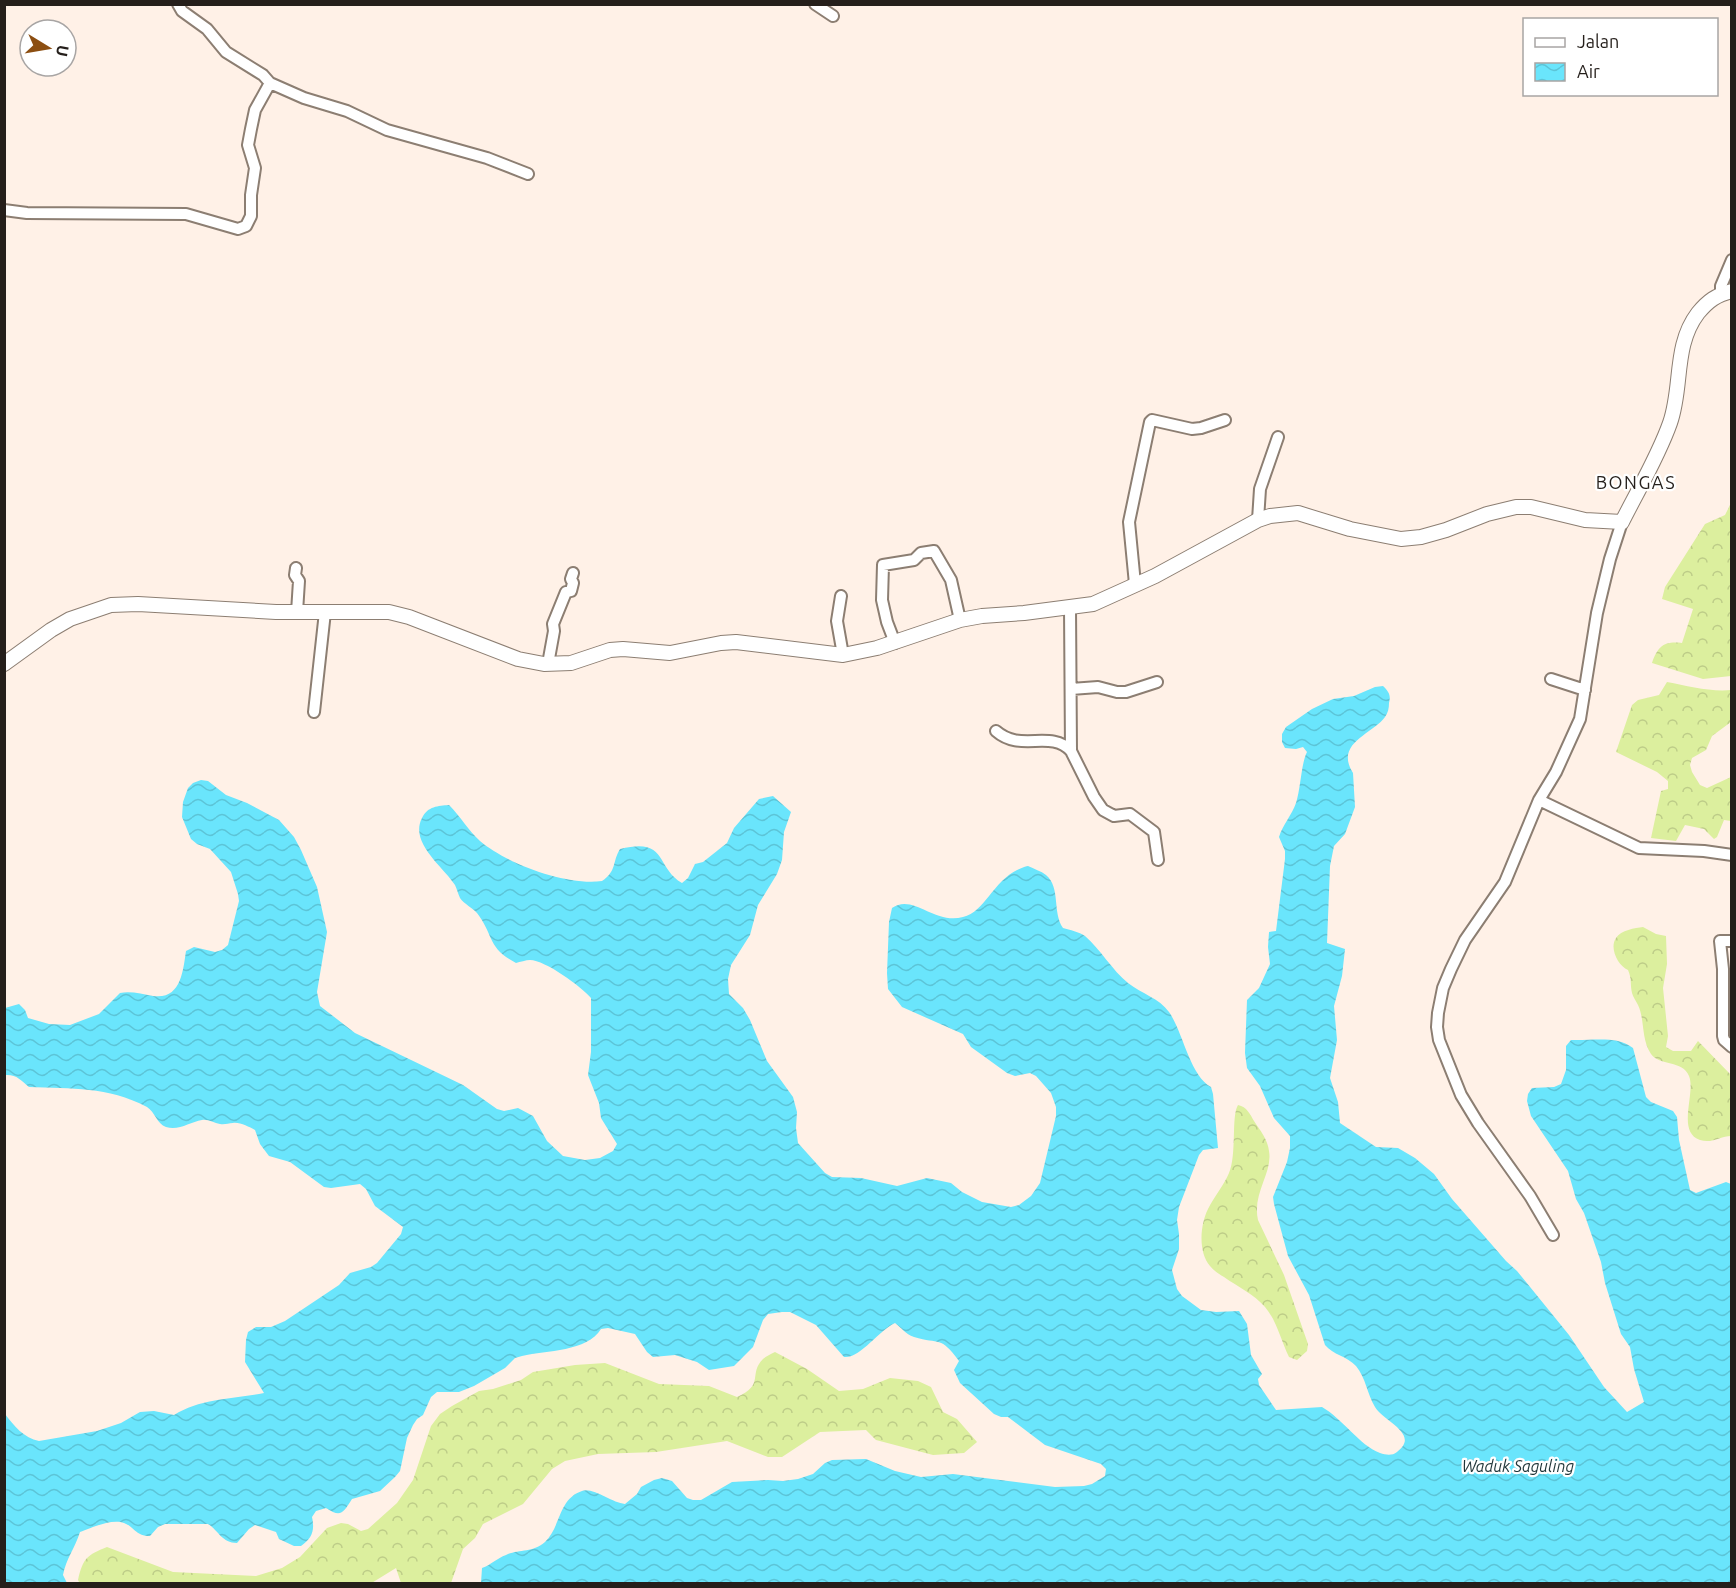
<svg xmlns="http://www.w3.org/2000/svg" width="1736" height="1588" font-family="Ubuntu,sans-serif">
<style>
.forest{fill:url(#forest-crowns)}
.water{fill:url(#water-waves)}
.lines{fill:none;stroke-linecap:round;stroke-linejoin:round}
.minor-casing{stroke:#8c7e72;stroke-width:14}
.major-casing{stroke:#8c7e72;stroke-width:16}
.minor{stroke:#fff;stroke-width:10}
.major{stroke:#fff;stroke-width:14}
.labels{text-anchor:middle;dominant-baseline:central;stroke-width:4.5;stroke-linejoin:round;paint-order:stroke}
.water-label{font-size:16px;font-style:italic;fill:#1f3539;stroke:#fff}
.quarter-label{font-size:18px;letter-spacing:1.5px;fill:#251f1b;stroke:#fff}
</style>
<defs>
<pattern id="forest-crowns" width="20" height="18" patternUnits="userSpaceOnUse" patternTransform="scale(1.5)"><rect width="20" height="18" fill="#dcef9e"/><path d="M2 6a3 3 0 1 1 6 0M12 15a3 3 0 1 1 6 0" fill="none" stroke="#bdcc88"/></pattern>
<pattern id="water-waves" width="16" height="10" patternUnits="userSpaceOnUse" patternTransform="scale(1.5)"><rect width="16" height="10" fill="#6ae5fc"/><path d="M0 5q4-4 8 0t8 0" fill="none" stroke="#5cc4d7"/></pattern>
</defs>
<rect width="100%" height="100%" fill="#fff1e7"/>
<path class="forest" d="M 1731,503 L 1731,676 L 1703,679 L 1652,663 C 1658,646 1664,641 1682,643 L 1693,609 L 1662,599 L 1665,587 L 1705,524 L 1725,515 Z
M 1667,682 C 1688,686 1710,692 1731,690 L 1731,722 L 1712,736 L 1706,750 L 1692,758 L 1690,765 L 1692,772 L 1700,785 L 1707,788 L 1731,777 L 1731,821 L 1724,820 L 1717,837 L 1714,839 L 1704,829 L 1685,825 L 1676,841 L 1651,838 L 1661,791 L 1668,789 L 1668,781 L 1657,772 L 1616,752 L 1632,705 L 1638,700 L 1659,695 Z
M 1643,927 L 1656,934 L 1666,936 L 1667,964 L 1663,988 L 1668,1036 L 1666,1047 L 1673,1051 L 1691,1051 L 1698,1041 L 1731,1075 L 1731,1136 C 1721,1136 1712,1144 1700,1140 C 1676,1132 1696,1093 1689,1076 C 1683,1060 1659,1066 1651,1054 C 1641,1039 1645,1020 1638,1005 C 1636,1001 1633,997 1632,993 C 1630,984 1632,979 1628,970 C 1618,966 1609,948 1616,938 C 1621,930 1635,928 1643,927 Z
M 1238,1105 C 1247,1107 1250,1114 1254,1121 C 1260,1130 1268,1140 1269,1151 C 1273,1173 1252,1193 1258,1220 L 1284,1275 L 1308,1344 L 1307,1351 L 1297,1360 L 1289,1357 C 1281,1341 1277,1321 1265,1307 C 1254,1294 1238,1287 1224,1277 C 1219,1274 1214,1271 1210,1266 C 1198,1252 1200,1225 1208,1209 C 1214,1197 1224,1185 1229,1173 C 1237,1155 1231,1116 1238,1105 Z
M 775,1352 L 807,1369 L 839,1391 L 863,1389 L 890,1378 L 918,1381 L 931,1387 L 943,1412 L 957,1419 L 977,1442 L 964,1453 L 933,1455 L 876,1440 L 866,1430 L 820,1432 L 782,1457 L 768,1457 L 727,1441 L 656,1452 L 598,1454 L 565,1461 L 552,1469 L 523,1504 L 483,1524 L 475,1538 L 463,1549 L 451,1583 L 401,1583 L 396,1568 L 370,1584 L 80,1584 L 78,1580 C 83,1558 87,1555 107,1547 L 173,1572 L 256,1576 L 282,1568 L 300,1557 L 327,1528 L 341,1523 L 348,1524 L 361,1531 L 368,1529 L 397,1503 L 413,1480 L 431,1426 L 440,1414 L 452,1406 L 479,1391 L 493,1389 L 521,1380 L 533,1372 L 575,1365 L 605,1363 L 659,1384 L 709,1386 L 737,1397 C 765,1385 748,1374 763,1359 C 766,1356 771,1354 775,1352 Z"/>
<path class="water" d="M 1383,686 C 1389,692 1391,695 1389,703 C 1389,708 1388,713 1385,717 C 1373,734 1334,743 1353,773 L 1355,807 L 1345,834 L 1334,846 L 1330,866 L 1327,943 L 1345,949 L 1342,976 L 1334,1006 L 1337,1040 L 1330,1078 L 1338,1102 L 1340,1123 L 1376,1147 L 1398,1148 L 1415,1158 L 1434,1174 L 1452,1199 L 1506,1261 L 1517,1271 L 1569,1335 L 1604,1387 L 1627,1412 L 1644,1402 L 1634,1369 L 1630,1347 L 1621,1334 L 1605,1283 L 1601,1262 L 1584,1213 L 1576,1199 L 1568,1171 L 1531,1116 L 1527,1101 L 1528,1094 L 1532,1088 L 1554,1087 L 1561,1084 L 1566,1070 L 1566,1046 L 1571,1040 C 1591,1041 1617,1035 1633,1048 L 1646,1097 L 1651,1102 L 1673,1111 L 1677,1117 L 1679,1140 L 1690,1190 L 1696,1193 L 1726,1182 L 1731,1184 L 1731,1583 L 481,1583 L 482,1568 C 491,1565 497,1558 506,1555 C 518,1549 533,1553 545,1542 C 561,1527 558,1499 582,1491 C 593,1487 612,1503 625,1504 L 637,1494 L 641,1487 L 654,1480 L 662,1478 L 672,1481 L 687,1498 L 693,1500 L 701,1500 L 732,1482 L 768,1480 L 783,1481 L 798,1479 L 813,1474 L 825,1463 L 832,1460 L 866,1459 L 895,1471 L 921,1477 L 953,1474 L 1055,1487 L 1084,1486 L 1092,1484 L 1105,1476 L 1106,1469 L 1101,1464 L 1045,1445 L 1008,1417 L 1001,1417 L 994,1414 L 960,1383 L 954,1370 L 959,1361 C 940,1335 940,1345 914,1337 C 905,1334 902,1328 895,1323 C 879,1330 860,1359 844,1357 L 816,1325 L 790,1312 L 782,1312 L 768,1314 L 763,1320 L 753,1347 L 734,1366 L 709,1370 L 697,1362 L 675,1355 L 653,1357 L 647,1352 L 635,1334 L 608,1328 L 601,1329 C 587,1352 547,1350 522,1356 L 515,1358 L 505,1368 L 474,1386 L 459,1392 L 437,1392 L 431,1397 L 423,1415 L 417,1419 L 413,1425 L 407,1438 L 400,1471 L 395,1477 L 380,1491 L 352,1499 C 343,1513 341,1518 326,1508 L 316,1511 L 312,1517 C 315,1531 312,1538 301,1546 L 294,1546 L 279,1539 L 276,1532 L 255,1525 L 249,1529 L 237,1543 C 222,1543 219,1531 208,1524 L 165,1524 L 158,1527 L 150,1536 C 135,1536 135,1527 124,1523 C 112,1518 91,1528 80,1532 C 75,1548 66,1559 63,1575 L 67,1583 L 5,1583 L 5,1414 C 14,1426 24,1438 39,1441 L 97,1431 L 121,1423 L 140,1412 L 154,1411 L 174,1415 C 201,1398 233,1399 264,1393 L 245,1362 L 246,1340 L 248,1332 L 256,1327 L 271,1327 L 285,1321 L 339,1285 L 350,1273 L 371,1267 L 377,1263 L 401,1234 L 403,1227 L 375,1206 L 366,1189 L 360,1184 L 331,1188 L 324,1187 L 290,1162 L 269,1156 L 260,1144 L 255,1130 C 249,1127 240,1122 233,1123 C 228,1123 225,1125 220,1124 C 214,1123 208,1119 202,1120 C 190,1122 179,1131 166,1127 C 157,1124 155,1112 147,1107 C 107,1086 72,1089 29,1087 C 21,1080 16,1074 5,1075 L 5,1008 L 19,1004 L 25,1010 L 28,1018 L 49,1024 L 70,1025 L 99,1014 L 120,993 C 131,991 142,994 153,996 C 181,1000 183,971 186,951 L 194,947 L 215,952 L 222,950 L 228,945 L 239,901 L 238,894 L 231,872 L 210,849 L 197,844 L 191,839 L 182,817 L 183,802 L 188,788 L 193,783 L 201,780 L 208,781 L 226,795 L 247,803 L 279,820 L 294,837 L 301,850 L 317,887 L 327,932 L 317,992 L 320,1006 L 355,1033 L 463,1085 L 497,1109 L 504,1111 L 518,1108 L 533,1116 L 547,1141 L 563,1156 L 585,1160 L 600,1158 L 613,1151 L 617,1144 L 601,1118 L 599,1103 L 588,1075 L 591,1052 L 591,998 C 582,987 545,960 530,960 C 526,960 520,962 516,963 C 487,948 494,935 477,913 C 473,908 464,904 460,898 C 458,894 457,889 455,885 C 444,867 409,843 422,818 C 428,806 438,806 449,805 C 461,817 468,830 480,841 C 507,864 567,886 602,881 C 617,871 612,862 620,849 C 668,837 655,867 682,883 L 688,878 L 695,864 L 703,862 L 727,843 L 734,828 L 759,799 L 773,796 L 791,812 L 784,832 L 782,860 L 777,874 L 758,905 L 750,935 L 731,965 L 728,979 L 729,994 L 743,1008 L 750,1020 L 767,1061 L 793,1097 L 797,1112 L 796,1128 L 798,1143 L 825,1173 L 832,1177 L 861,1178 L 897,1186 L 927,1178 L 951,1183 L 962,1192 L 982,1202 L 1011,1207 L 1019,1205 L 1031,1196 L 1040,1183 L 1056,1116 L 1056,1107 L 1051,1093 L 1036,1076 L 1030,1073 L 1015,1076 L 1007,1073 L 971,1047 L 963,1034 L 902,1007 L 888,989 L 887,973 L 889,922 L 892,908 C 913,893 934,925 963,917 C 988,911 994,874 1028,866 C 1034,869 1041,871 1046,875 C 1061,888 1052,912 1063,928 C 1070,930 1079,932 1085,936 C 1101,950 1112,970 1128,983 C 1142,994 1159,998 1169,1012 C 1183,1032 1190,1076 1211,1087 L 1213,1094 L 1218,1148 L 1203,1150 L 1199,1155 L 1179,1207 L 1177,1220 L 1179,1234 L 1179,1249 L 1172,1270 L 1177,1289 L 1182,1296 L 1201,1310 L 1216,1312 L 1239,1311 L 1247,1324 L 1251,1355 L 1262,1374 L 1258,1379 L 1259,1385 L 1276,1410 L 1322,1407 C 1343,1419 1359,1445 1380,1453 C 1386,1455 1392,1456 1397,1452 C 1421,1434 1383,1421 1375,1407 C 1367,1394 1366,1378 1356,1366 C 1347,1356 1333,1355 1325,1345 L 1309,1295 L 1288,1256 L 1274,1204 L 1273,1197 L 1287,1162 L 1290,1148 L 1290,1136 L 1274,1118 L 1260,1086 L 1247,1068 L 1245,1053 L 1247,1000 L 1259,988 L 1270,964 L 1268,947 L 1269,932 L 1276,931 L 1285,859 L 1285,851 L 1279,837 C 1283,824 1292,815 1296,803 C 1301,787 1301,764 1307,752 L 1303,747 L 1296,749 L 1285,748 L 1282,742 L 1282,734 L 1286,727 L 1312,709 L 1333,699 L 1354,696 L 1375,687 Z"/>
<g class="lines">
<g class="minor-casing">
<path id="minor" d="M 815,4 L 833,16
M 270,83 L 304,98 L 347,111 L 387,130 L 487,158 L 528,174
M 4,210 L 27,213 L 186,214 L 238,229 L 246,226 L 251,216 L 251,195 L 255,168 L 248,145 L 251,129 L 255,110 L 270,83 L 263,75 L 226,52 L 207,29 L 182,11 L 178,4
M 1721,294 L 1721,286 L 1732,260
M 1258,520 L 1260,489 L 1278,437
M 296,568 L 295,575 L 299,581 L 297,612
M 1135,584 L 1129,522 L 1150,422 L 1152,420 L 1192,429 L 1201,428 L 1225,420
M 841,596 L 837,621 L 843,655
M 1070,608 L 1071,751 L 1094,797 L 1103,810 L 1114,816 L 1130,814 L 1154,832 L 1158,860
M 895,643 L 887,622 L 882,600 L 883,565 L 914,560 L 921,553 L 934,551 L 951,580 L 960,620
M 548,664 L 554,631 L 553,624 L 566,592 L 571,591 L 573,583 L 571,579 L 573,573
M 1551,679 L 1585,690
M 1071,689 L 1098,687 L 1117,692 L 1126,692 L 1157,682
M 314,712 L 325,612
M 996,731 C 1021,753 1050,729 1071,751
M 1539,800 L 1639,848 L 1704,851 L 1732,855
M 1732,941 L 1720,941 L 1723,969 L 1723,1036 L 1724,1040 L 1732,1047
M 1553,1235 L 1530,1196 L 1478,1123 L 1461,1095 L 1439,1040 L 1437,1027 L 1438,1013 L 1443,988 L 1451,969 L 1465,940 L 1505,882 L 1539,800 L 1556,772 L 1580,719 L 1597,613 L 1610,559 L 1622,522"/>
</g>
<g class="major-casing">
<path id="major" d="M 4,664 L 51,630 L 70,619 L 111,605 L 138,604 L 276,612 L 389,612 L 409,617 L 518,659 L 544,664 L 571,663 L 610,650 L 623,649 L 670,653 L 721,643 L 736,642 L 843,655 L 877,648 L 960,620 L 982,616 L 1024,613 L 1093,604 L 1155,576 L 1258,520 L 1270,516 L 1298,513 L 1350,529 L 1401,539 L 1421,537 L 1446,530 L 1487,514 L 1516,507 L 1531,507 L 1585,520 L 1622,522 C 1638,490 1658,457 1670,423 C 1683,386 1673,346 1698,313 C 1708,301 1716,295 1732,291"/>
</g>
<use href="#minor" class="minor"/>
<use href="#major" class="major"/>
</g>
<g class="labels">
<g class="water-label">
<text x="1518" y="1466">Waduk Saguling</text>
</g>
<g class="quarter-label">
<text x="1636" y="482">BONGAS</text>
</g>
</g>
<rect width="1736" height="1588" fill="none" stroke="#251f1b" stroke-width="12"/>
<rect x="1523" y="18" width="195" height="78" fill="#ffffff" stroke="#a8a5a4" stroke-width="1.5"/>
<rect x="1535" y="38" width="30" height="9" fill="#ffffff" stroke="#a8a5a4" stroke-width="1.5"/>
<text x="1577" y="48" font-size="18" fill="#251f1b">Jalan</text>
<rect x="1535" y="63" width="30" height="18" fill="url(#water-waves)" stroke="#a8a5a4" stroke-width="1.5"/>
<text x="1577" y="78" font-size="18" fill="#251f1b">Air</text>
<g transform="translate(48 48) rotate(101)"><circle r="28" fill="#ffffff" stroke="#a8a5a4" stroke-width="1.5"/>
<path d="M0-4.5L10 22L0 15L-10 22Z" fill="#8c4e11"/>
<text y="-9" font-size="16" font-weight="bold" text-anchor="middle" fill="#251f1b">U</text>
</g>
</svg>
